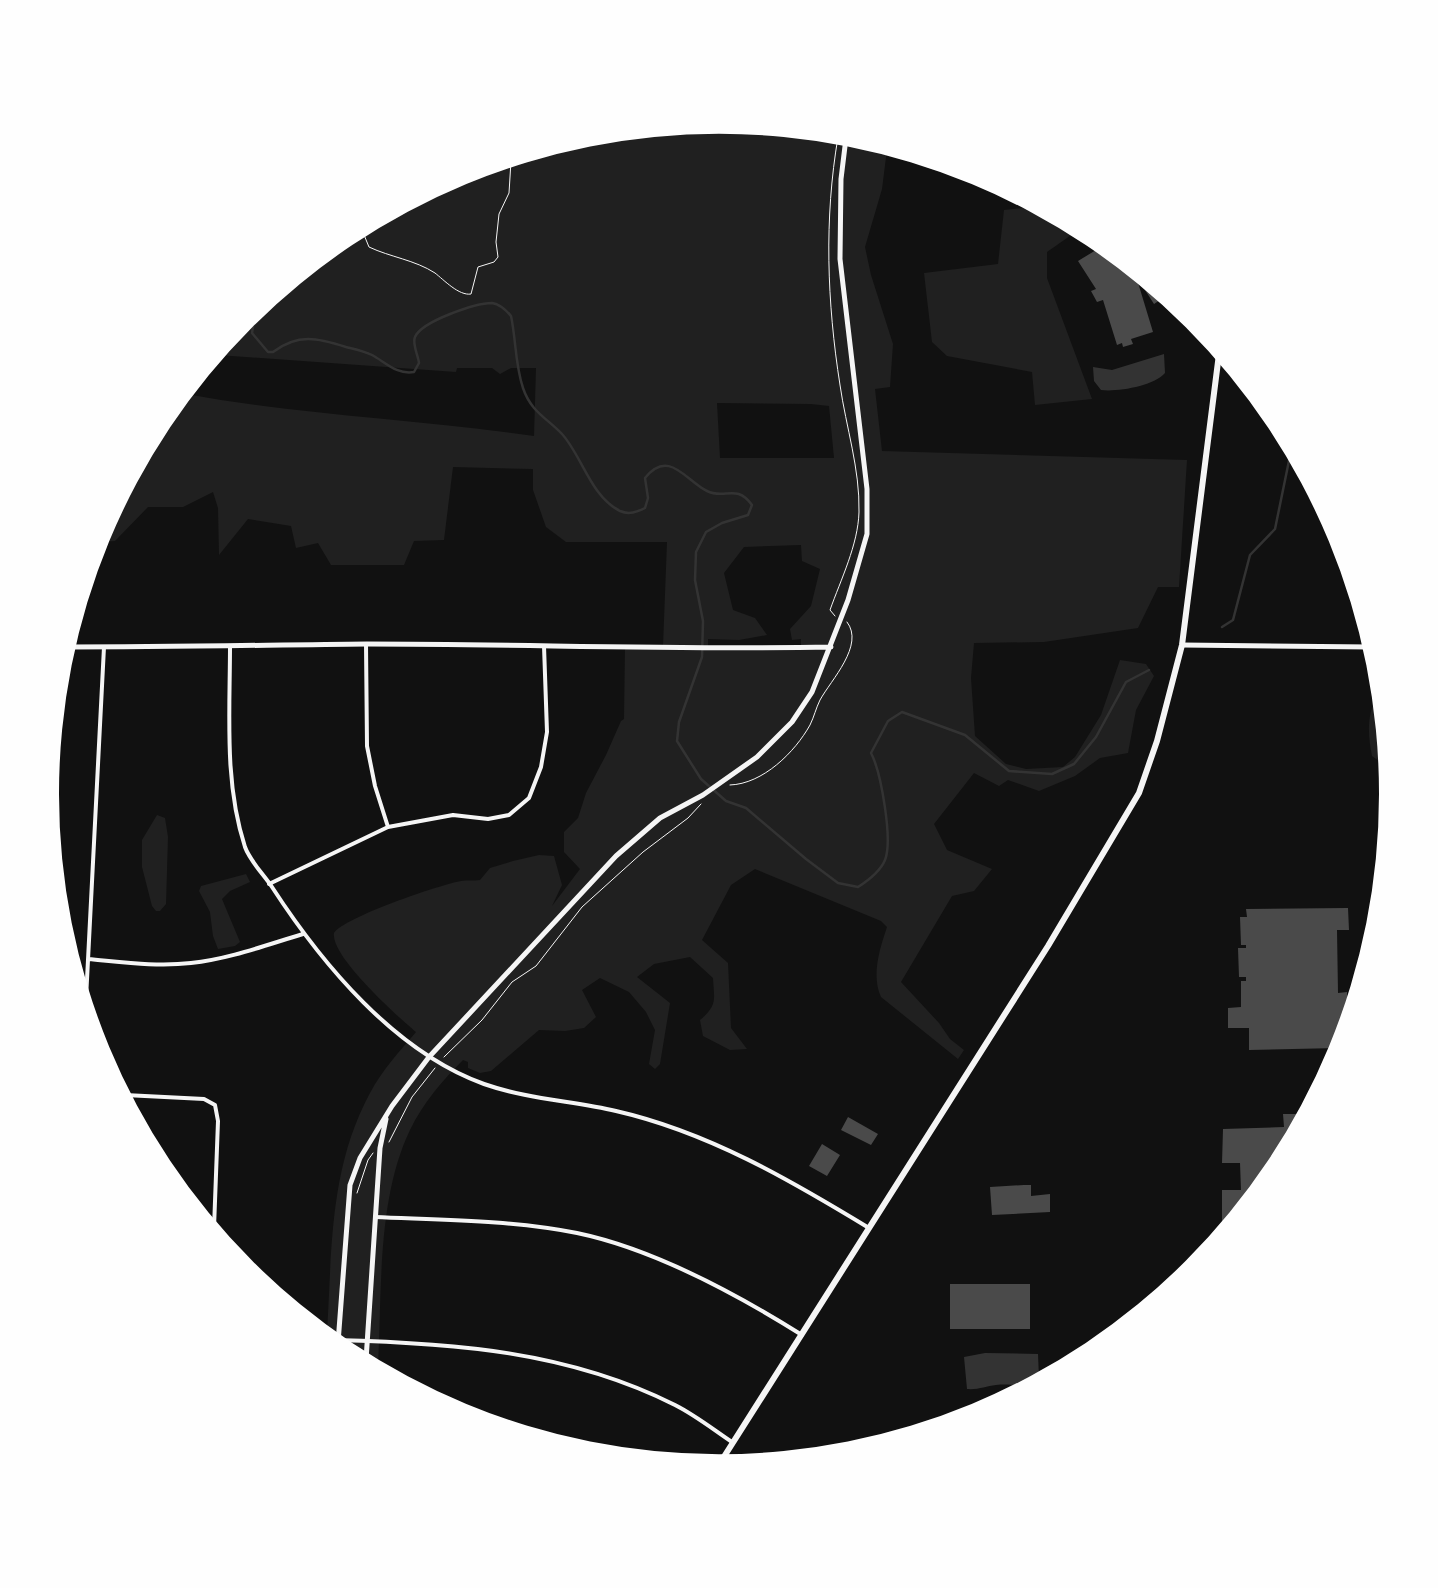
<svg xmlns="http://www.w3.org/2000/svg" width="1438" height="1588" font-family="'Public Sans',sans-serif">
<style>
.green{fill:#202020;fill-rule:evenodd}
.water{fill:#333}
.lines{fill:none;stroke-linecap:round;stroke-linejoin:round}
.stream{stroke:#333;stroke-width:2.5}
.building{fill:#4a4a4a}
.path{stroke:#f5f5f5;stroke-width:1}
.minor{stroke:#f5f5f5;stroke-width:4}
.tertiary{stroke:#f5f5f5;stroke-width:5}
.primary{stroke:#f5f5f5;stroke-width:6}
</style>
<rect width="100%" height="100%" fill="#111"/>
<path class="green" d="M 719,125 L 850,138 L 887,149 L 882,189 L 865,247 L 871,275 L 893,344 L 890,387 L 875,389 L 882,451 L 1187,460 L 1179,587 L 1158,587 L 1138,628 L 1044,642 L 974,643 L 971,678 L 975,736 L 1006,764 L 1026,769 L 1063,767 L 1075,757 L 1101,715 L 1120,660 L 1146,664 L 1154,676 L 1136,710 L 1128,753 L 1100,758 L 1075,776 L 1039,791 L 1008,780 L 999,786 L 974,773 L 934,824 L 947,850 L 992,869 L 974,891 L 952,896 L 901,982 L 939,1023 L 950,1039 L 964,1050 L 958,1059 L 881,997 C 871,975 880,948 887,927 L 881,921 L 755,869 L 731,885 L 702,940 L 728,963 L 731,1028 L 747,1049 L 730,1050 L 703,1036 L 700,1020 C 718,1005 714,999 713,978 L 690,957 L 654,964 L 637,977 L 670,1003 L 660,1064 L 655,1069 L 649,1064 L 655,1030 L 646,1012 L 629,992 L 600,978 L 582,990 L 596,1017 L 584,1028 L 565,1031 L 539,1030 L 491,1071 L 480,1073 L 468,1068 L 468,1062 L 463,1060 C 442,1081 423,1103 410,1130 C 377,1199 382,1290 378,1366 L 347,1350 L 327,1334 C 332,1250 329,1169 370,1093 C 382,1070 400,1051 416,1032 C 398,1017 330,956 334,933 C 345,917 439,885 461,881 C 467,880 474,881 480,880 L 490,868 L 513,861 L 539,855 L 554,856 L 562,885 L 552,906 L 580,869 L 564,852 L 564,832 L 578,818 L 586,793 L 606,755 L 621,721 L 624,719 L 625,647 L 663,646 L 667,542 L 566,542 L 546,527 L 533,490 L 533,469 L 453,467 L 444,540 L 414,541 L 404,565 L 331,565 L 318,543 L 296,548 L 291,526 L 248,519 L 219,555 L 218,508 L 213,492 L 183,507 L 148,507 L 115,541 L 100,542 L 163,422 L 186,394 C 301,415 418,419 534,436 L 536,368 L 511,368 L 500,374 L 492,368 L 457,368 L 456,372 L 218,355 L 246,321 L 348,238 L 463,176 L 589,138 ZM 717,403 L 811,404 L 829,406 L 834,458 L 720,458 ZM 801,545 L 802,561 L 820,569 L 811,606 L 790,629 L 792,640 L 801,639 L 801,647 L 708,646 L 708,639 L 739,640 L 767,635 L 755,618 L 733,610 L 724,573 L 744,547 Z
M 1033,207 L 1077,231 L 1047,252 L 1047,278 L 1092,399 L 1035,405 L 1032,372 L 947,356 L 932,342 L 924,273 L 998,264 L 1004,210 Z
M 1378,696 L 1388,794 L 1383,844 L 1379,761 L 1372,756 C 1368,736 1366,714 1378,696 Z
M 157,815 L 165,818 L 168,837 L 166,904 L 160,911 L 156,911 L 152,906 L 142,867 L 142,840 Z
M 246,874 L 250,882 L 230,891 L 222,899 L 240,942 L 235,946 L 218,949 L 213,936 L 210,912 L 199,891 L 201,886 Z"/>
<path class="water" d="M 1164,354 L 1165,373 C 1154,386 1118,392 1101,390 L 1094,381 L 1093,367 L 1112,370 Z
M 985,1353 L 1038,1354 L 1039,1378 C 1017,1390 1017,1383 996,1385 C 986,1386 978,1390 967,1389 L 964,1357 Z"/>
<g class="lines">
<path class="stream" d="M 260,309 L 254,320 L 252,333 L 268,352 L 273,352 C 298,333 318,338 346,347 C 354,349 364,351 372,355 C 385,362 397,375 414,372 L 419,363 C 418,355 412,344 415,337 C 422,321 476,303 492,303 C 500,304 506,310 511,316 C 516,339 515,364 523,388 C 531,412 547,418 562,434 C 582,456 591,497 620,511 C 629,515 637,512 645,508 L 648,498 L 645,478 C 669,448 686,481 707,491 C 725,500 736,483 752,505 L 748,515 L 722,523 L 706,532 L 696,552 L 695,580 L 703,621 L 702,657 L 679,722 L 677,741 L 701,779 L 726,801 L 746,808 L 806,859 L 838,883 L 858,887 C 869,880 880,872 885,860 C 893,840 881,772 871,753 L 888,721 L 902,712 L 965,735 L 1009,771 L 1052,774 L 1074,764 L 1096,737 L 1126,682 L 1149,670
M 1222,627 L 1233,620 L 1250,555 L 1275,529 L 1291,451"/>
</g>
<path class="building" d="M 1101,247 L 1163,298 L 1154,304 L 1136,276 L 1153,332 L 1131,339 L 1133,344 L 1123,347 L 1122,343 L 1117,345 L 1103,300 L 1097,302 L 1091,291 L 1096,289 L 1078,261 Z
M 1348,908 L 1349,930 L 1337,930 L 1338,993 L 1347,992 L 1347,1016 L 1338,1048 L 1249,1050 L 1249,1028 L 1228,1028 L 1228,1008 L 1241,1007 L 1241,981 L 1246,981 L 1246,977 L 1239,977 L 1238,948 L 1246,948 L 1246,945 L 1241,945 L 1240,917 L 1247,917 L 1246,909 Z
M 1283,1114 L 1303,1114 L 1275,1166 L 1229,1222 L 1222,1222 L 1222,1190 L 1241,1190 L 1240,1163 L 1222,1163 L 1223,1129 L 1284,1127 Z
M 848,1117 L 878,1134 L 871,1145 L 841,1130 Z
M 822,1144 L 840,1155 L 827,1176 L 809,1166 Z
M 1024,1185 L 1031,1185 L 1031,1196 L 1050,1194 L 1050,1212 L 992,1215 L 990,1187 Z
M 950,1284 L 1030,1284 L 1030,1329 L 950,1329 Z"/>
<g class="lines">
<path class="path" d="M 362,230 L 369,247 C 390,257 415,260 435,273 C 444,280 459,296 471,294 L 478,267 L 494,262 L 498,257 L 496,242 L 499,214 L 509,193 L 511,161
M 835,616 L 830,610 C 841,579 858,545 859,512 C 860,469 846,427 840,385 C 827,302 824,219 838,137
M 730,785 C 763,784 795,752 810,725 C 814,717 816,708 820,700 C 831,680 865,645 847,622
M 444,1057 L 482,1020 L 512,982 L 536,966 L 582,907 L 643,852 L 688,818 L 701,804
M 389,1142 L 412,1097 L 435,1068
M 357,1193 L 368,1160 L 373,1153"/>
<path class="minor" d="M 366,644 L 367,746 L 375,786 L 388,827
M 230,646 C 230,713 224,783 245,847 C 250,861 264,875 272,887 C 322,964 395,1052 484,1084 C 527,1099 573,1101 616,1111 C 708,1132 790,1180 869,1228
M 269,884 L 388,827 L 453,815 L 488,819 L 509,815 L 529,798 L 541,767 L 547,732 L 544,646
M 88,959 C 122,962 157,967 191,963 C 229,959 266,945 303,934
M 86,999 L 104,647
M 125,1095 L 204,1099 L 215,1105 L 218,1121 L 214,1228
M 375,1217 C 443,1220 511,1220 577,1233 C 654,1249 735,1293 802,1335
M 335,1340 C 453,1343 568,1351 675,1405 C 695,1415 714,1430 732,1442"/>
<path class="tertiary" d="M 1182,645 L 1370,647
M 68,647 C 168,647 267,645 367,644 C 522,644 676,650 831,647
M 338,1343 L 350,1185 L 360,1158 L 392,1106 L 429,1057 L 616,856 L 660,818 L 703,795 L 757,757 L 792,722 L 812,692 L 848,600 L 867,534 L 867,489 L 840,259 L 841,179 L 846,138
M 366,1360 L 380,1148 L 386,1119"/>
<path class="primary" d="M 720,1463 L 1048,946 L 1139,793 L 1157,741 L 1182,645 L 1219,354"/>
</g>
<path d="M0 0H1438V1588H0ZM59 794a660 660 0 1 1 1320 0a660 660 0 1 1-1320 0Z" fill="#fefefe" fill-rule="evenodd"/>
</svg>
